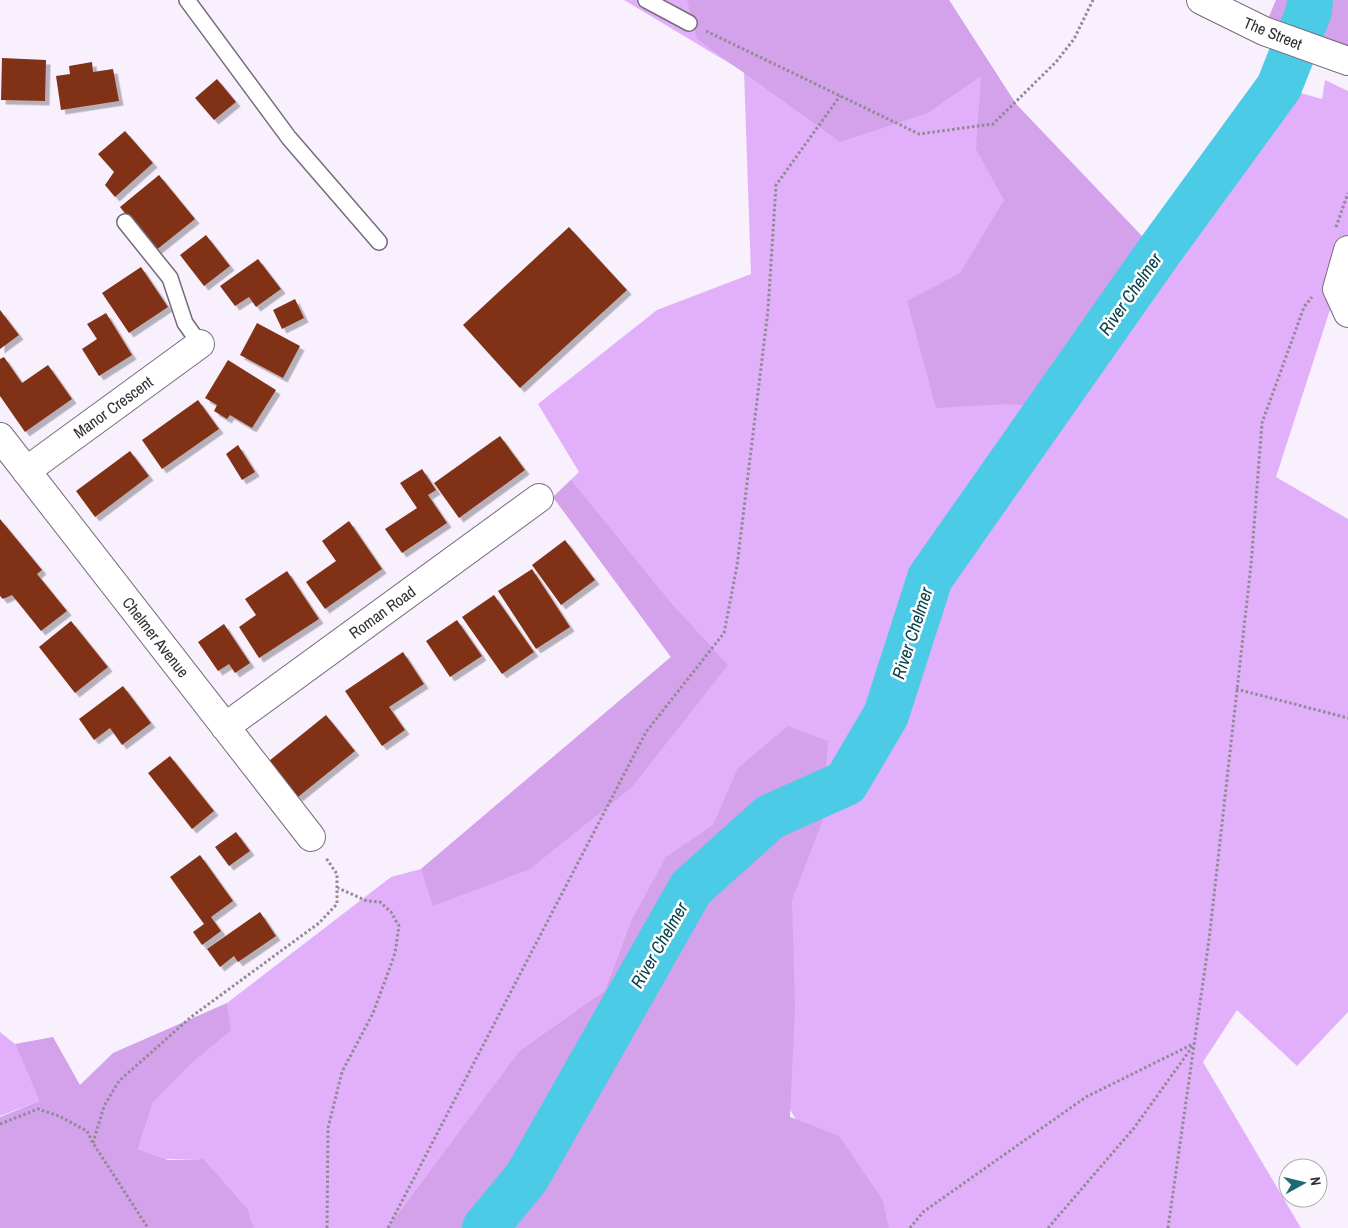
<svg xmlns="http://www.w3.org/2000/svg" width="1348" height="1228" font-family="'Archivo Narrow',sans-serif">
<style>
.green{fill:#e2b0fa}
.forest{fill:#d4a1eb}
.lines{fill:none;stroke-linecap:round;stroke-linejoin:round}
.river{stroke:#4ccbe6;stroke-width:46}
.building{fill:#813315;filter:url(#shadow)}
.lane-casing{stroke:#776b7d;stroke-width:18}
.street-casing{stroke:#776b7d;stroke-width:30}
.secondary-casing{stroke:#776b7d;stroke-width:30}
.path{stroke:#918a95;stroke-width:3;stroke-dasharray:2.5 2.5;stroke-linecap:butt}
.lane{stroke:#fff;stroke-width:15}
.street{stroke:#fff;stroke-width:28}
.secondary{stroke:#fff;stroke-width:28}
.labels{text-anchor:middle;dominant-baseline:central;stroke-width:5;stroke-linejoin:round;paint-order:stroke}
.street-label{font-size:16px;fill:#322d35;stroke:#fff}
.water-label{font-size:18px;font-style:italic;fill:#07424d;stroke:#fff}
</style>
<defs>
<filter id="shadow"><feDropShadow dx="4.5" dy="4.5" stdDeviation="0" flood-color="#0004"/></filter>
</defs>
<rect width="100%" height="100%" fill="#f8f0fd"/>
<path class="green" d="M 624,0 L 949,0 L 1016,104 L 1158,253 L 1279,87 L 1322,99 L 1325,80 L 1348,91 L 1348,254 L 1276,477 L 1348,519 L 1348,1012 L 1297,1066 L 1237,1010 L 1203,1062 L 1301,1228 L 857,1228 L 722,989 L 713,829 L 630,923 L 605,990 L 519,1051 L 387,1228 L 254,1228 L 248,1209 L 204,1159 L 165,1159 L 138,1149 L 153,1103 L 191,1064 L 230,1030 L 227,1003 L 391,877 L 421,869 L 671,657 L 553,497 L 579,472 L 538,404 L 657,310 L 751,274 L 744,72 Z
M 0,1032 L 15,1044 L 39,1101 L 0,1116 Z"/>
<path class="forest" d="M 687,0 L 949,0 L 1016,104 L 1158,253 L 1048,408 L 1008,404 L 936,408 L 907,301 L 960,273 L 1004,200 L 976,149 L 981,76 L 928,113 L 840,142 L 697,39 Z
M 1276,0 L 1348,0 L 1348,47 L 1268,19 Z
M 571,480 L 671,603 L 728,665 L 632,787 L 530,869 L 433,906 L 421,869 L 671,657 L 553,497 Z
M 788,726 L 828,741 L 822,822 L 792,900 L 795,1007 L 790,1117 L 839,1136 L 882,1199 L 889,1228 L 387,1228 L 519,1051 L 605,990 L 630,923 L 666,857 L 713,825 L 738,768 Z
M 227,1003 L 231,1030 L 191,1064 L 153,1103 L 138,1149 L 168,1160 L 204,1159 L 248,1209 L 254,1228 L 0,1228 L 0,1117 L 39,1101 L 15,1044 L 53,1037 L 80,1085 L 113,1053 Z"/>
<g class="lines">
<path class="river" d="M 485,1228 L 527,1177 L 691,888 L 770,817 L 846,783 L 886,715 L 930,578 L 1158,253 L 1279,87 L 1309,11 L 1310,0"/>
</g>
<path class="building" d="M 2,58 L 46,60 L 45,101 L 1,100 Z
M 92,62 L 93,72 L 113,69 L 119,101 L 61,110 L 56,76 L 70,74 L 69,66 Z
M 217,79 L 236,102 L 214,120 L 195,98 Z
M 125,131 L 153,163 L 115,197 L 105,185 L 114,172 L 98,154 Z
M 159,175 L 195,219 L 155,251 L 120,207 Z
M 569,227 L 627,290 L 520,388 L 463,325 Z
M 206,235 L 230,266 L 204,286 L 180,255 Z
M 258,259 L 281,289 L 256,307 L 249,297 L 235,306 L 220,286 Z
M 141,267 L 168,307 L 129,333 L 102,293 Z
M 295,299 L 304,318 L 282,329 L 273,310 Z
M 0,310 L 19,335 L 0,349 Z
M 106,313 L 132,355 L 99,376 L 82,349 L 97,339 L 87,324 Z
M 257,323 L 300,346 L 283,378 L 240,355 Z
M 4,357 L 22,383 L 48,365 L 72,399 L 25,432 L 0,396 L 0,359 Z
M 228,360 L 276,390 L 252,428 L 230,415 L 227,419 L 214,411 L 217,405 L 205,398 Z
M 198,400 L 219,429 L 162,469 L 142,440 Z
M 500,436 L 525,470 L 459,518 L 434,483 Z
M 238,445 L 255,472 L 242,480 L 226,454 Z
M 130,451 L 149,476 L 95,517 L 76,491 Z
M 422,469 L 436,490 L 428,495 L 447,523 L 402,553 L 385,529 L 417,508 L 400,483 Z
M 0,519 L 42,570 L 37,574 L 67,611 L 41,631 L 12,595 L 3,599 L 0,596 Z
M 349,521 L 382,569 L 325,609 L 306,582 L 336,561 L 322,541 Z
M 565,540 L 595,580 L 561,605 L 532,565 Z
M 532,569 L 570,627 L 536,649 L 498,591 Z
M 287,571 L 319,619 L 259,658 L 239,627 L 256,615 L 245,599 Z
M 494,595 L 534,652 L 502,674 L 462,617 Z
M 457,620 L 482,656 L 450,677 L 426,641 Z
M 71,621 L 108,667 L 75,693 L 39,647 Z
M 224,624 L 250,663 L 235,673 L 229,664 L 218,671 L 198,642 Z
M 403,652 L 424,684 L 389,707 L 405,730 L 382,746 L 345,691 Z
M 123,686 L 151,723 L 122,745 L 110,728 L 94,740 L 79,719 Z
M 326,715 L 355,751 L 298,797 L 269,761 Z
M 170,756 L 214,811 L 192,829 L 148,773 Z
M 236,832 L 250,851 L 229,866 L 215,847 Z
M 200,855 L 233,901 L 211,917 L 221,931 L 202,945 L 193,932 L 204,924 L 170,877 Z
M 260,912 L 276,936 L 238,962 L 234,956 L 220,967 L 207,949 Z"/>
<g class="lines">
<g class="lane-casing">
<path id="lane" d="M 187,0 L 289,138 L 379,242
M 646,0 L 689,23
M 125,222 L 170,278 L 185,323 L 200,344"/>
</g>
<g class="street-casing">
<path id="street" d="M 1348,250 L 1337,289 L 1348,313
M 0,437 L 311,837
M 26,471 L 200,344
M 225,727 L 539,498"/>
</g>
<g class="secondary-casing">
<path id="secondary" d="M 1201,0 L 1264,31 L 1348,61"/>
</g>
<path class="path" d="M 706,31 L 919,134 L 993,124 L 1056,62 L 1074,39 L 1093,0
M 1336,227 L 1348,193
M 1236,689 L 1348,718
M 0,1124 L 38,1109 L 59,1116 L 87,1131 L 93,1143 L 148,1228
M 93,1143 L 104,1106 L 119,1081 L 191,1017 L 319,923 L 337,904 L 337,874 L 326,858
M 327,1228 L 328,1128 L 342,1072 L 373,1013 L 389,970 L 395,953 L 399,926 L 391,912 L 380,902 L 367,901 L 338,888
M 388,1228 L 646,732 L 724,633 L 737,566 L 768,310 L 776,185 L 840,96
M 910,1228 L 923,1212 L 1086,1097 L 1195,1043
M 1048,1228 L 1134,1128 L 1195,1043
M 1168,1228 L 1209,940 L 1251,565 L 1262,423 L 1304,307 L 1312,297"/>
<use href="#lane" class="lane"/>
<use href="#street" class="street"/>
<use href="#secondary" class="secondary"/>
</g>
<g class="labels">
<g class="street-label">
<text transform="translate(1273 33) rotate(22)">The Street</text>
<text transform="translate(113 407) rotate(-36)">Manor Crescent</text>
<text transform="translate(382 612) rotate(-36)">Roman Road</text>
<text transform="translate(156 637) rotate(52)">Chelmer Avenue</text>
</g>
<g class="water-label">
<text transform="translate(1130 294) rotate(-55)">River Chelmer</text>
<text transform="translate(912 633) rotate(-72)">River Chelmer</text>
<text transform="translate(659 945) rotate(-60)">River Chelmer</text>
</g>
</g>
<g transform="translate(1303 1183) rotate(82)"><circle r="24" fill="#ffffff" stroke="#adabae"/>
<path d="M0-4L9 19L0 12L-9 19Z" fill="#1e6a71"/>
<text y="-8" font-size="14" font-weight="bold" text-anchor="middle" fill="#322d35">N</text>
</g>
</svg>
